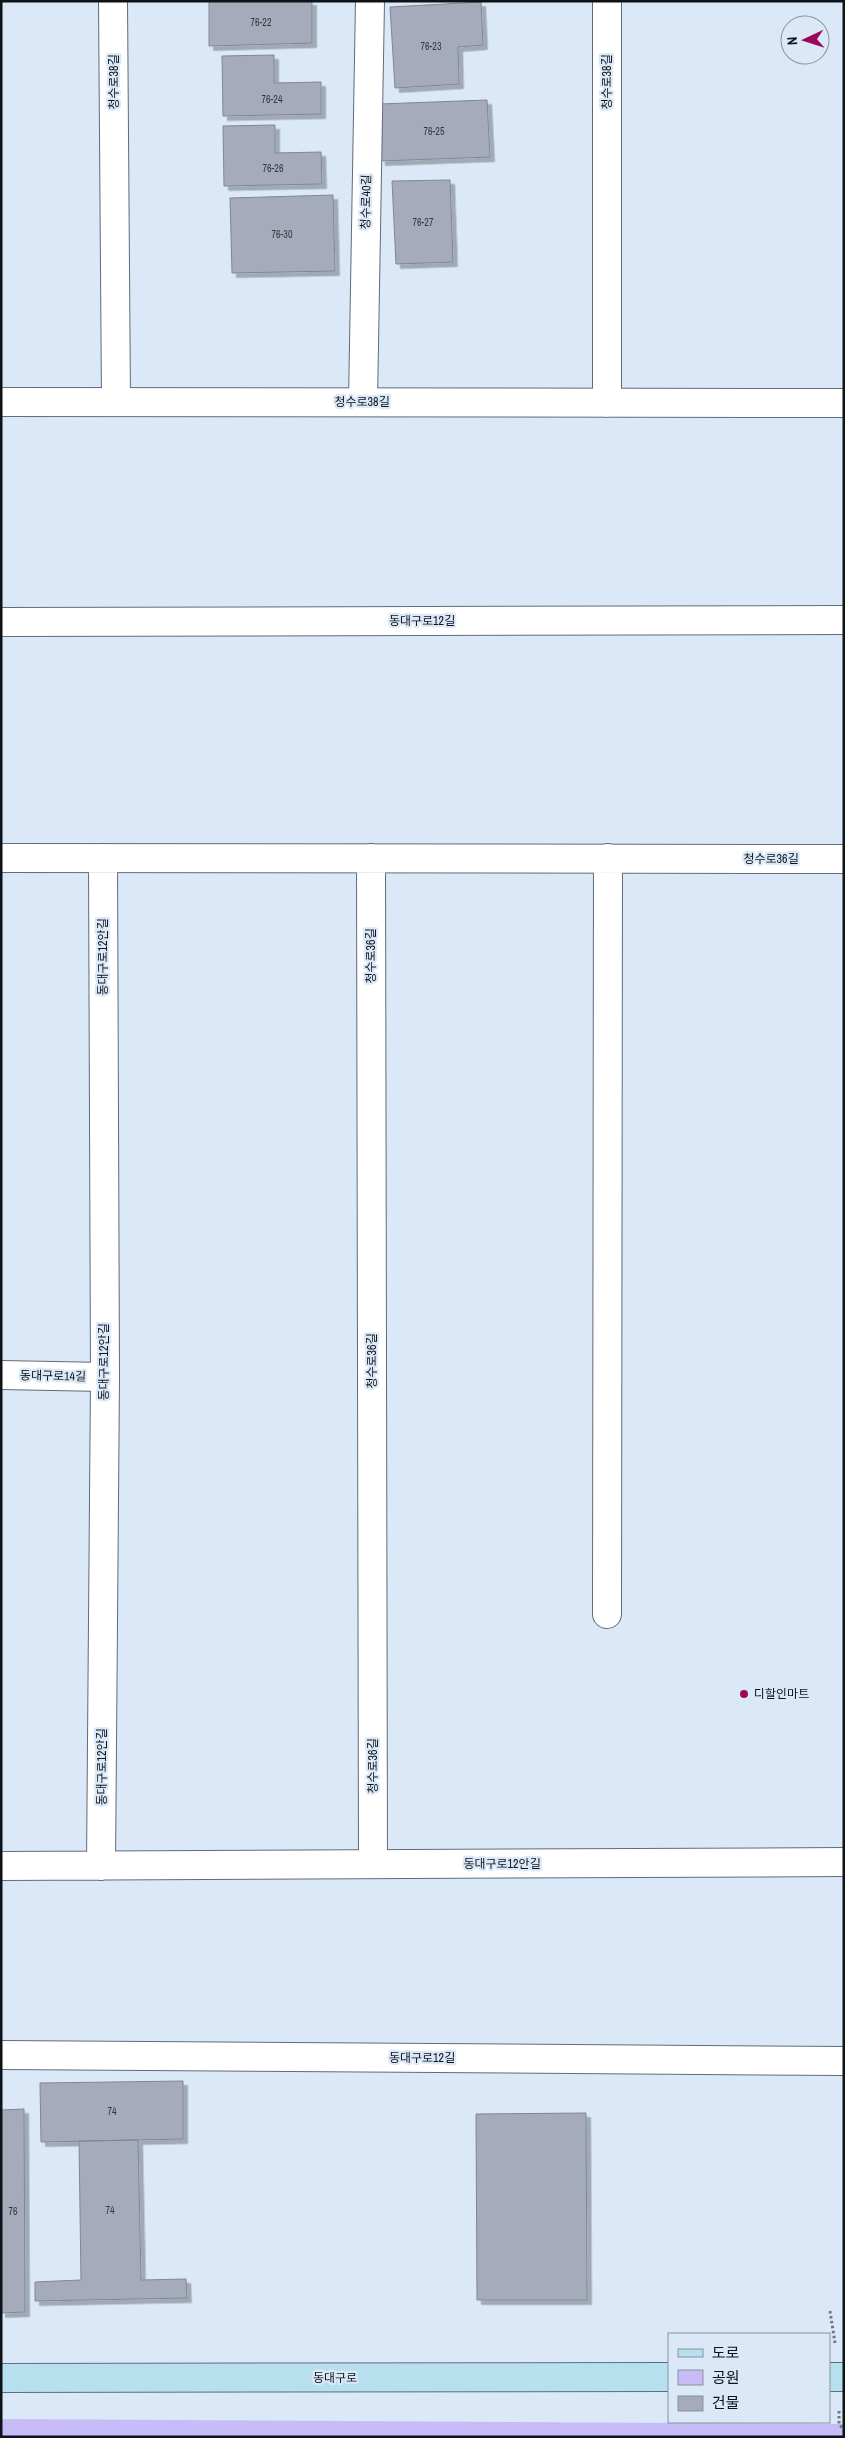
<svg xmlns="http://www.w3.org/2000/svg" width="845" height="2438" font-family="'Archivo Narrow','Noto Sans KR',sans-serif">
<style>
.green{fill:#c7bbf8}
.building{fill:#a6abbc;stroke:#818696;filter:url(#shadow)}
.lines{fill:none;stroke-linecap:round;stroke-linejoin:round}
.street-casing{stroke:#606c79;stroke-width:30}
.secondary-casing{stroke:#606c79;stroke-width:30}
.path{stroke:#6f7882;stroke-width:3;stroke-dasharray:2.5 2.5;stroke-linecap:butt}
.street{stroke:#fff;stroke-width:28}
.secondary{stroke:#b6e0ee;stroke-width:28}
.poi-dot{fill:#9b0857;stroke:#dae8f7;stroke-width:2}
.labels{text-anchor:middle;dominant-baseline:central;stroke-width:4.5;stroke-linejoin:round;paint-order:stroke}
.number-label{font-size:10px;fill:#343941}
.street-label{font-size:12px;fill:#0e1318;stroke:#dae8f7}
.poi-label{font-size:12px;fill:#0e1318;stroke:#dae8f7;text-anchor:start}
</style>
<defs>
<filter id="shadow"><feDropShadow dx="4.5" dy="4.5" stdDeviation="0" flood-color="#0004"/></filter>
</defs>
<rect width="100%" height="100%" fill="#dae8f7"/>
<path class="green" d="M 1,2419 L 844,2424 L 844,2437 L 1,2437 Z"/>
<path class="building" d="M 209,1 L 312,1 L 312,43 L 209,46 Z
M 481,2 L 483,45 L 458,47 L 459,84 L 395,88 L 390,7 Z
M 274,55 L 274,83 L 321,82 L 321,114 L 223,116 L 222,56 Z
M 487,100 L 490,157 L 381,161 L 379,104 Z
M 275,125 L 275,153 L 321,152 L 322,184 L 224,186 L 223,126 Z
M 450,180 L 453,262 L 396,264 L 392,181 Z
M 333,195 L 335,271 L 232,273 L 230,198 Z
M 183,2081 L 183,2139 L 41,2142 L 40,2083 Z
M 24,2109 L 25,2312 L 1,2313 L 1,2110 Z
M 586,2113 L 587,2300 L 477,2300 L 476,2114 Z
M 138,2140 L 141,2280 L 186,2279 L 187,2298 L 35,2301 L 35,2282 L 81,2280 L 79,2141 Z"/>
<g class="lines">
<g class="street-casing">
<path id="street" d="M 113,1 L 116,402
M 1,402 L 844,403
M 363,402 L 370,1
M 607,403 L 607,1
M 1,622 L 844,620
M 1,858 L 844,859
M 371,858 L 373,1864
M 1,1375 L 105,1377
M 607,1614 L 608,858
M 1,1866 L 844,1862
M 101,1866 L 105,1377 L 103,858
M 1,2055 L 844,2061"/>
</g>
<g class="secondary-casing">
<path id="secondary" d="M 829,2377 L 844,2377
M 1,2378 L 669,2377"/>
</g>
<path class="path" d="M 830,2311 L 835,2343
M 839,2411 L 839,2424 L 844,2430"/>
<use href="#street" class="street"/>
<use href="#secondary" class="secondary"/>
</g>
<circle class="poi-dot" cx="744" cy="1694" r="5"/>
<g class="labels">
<g class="number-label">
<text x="261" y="22">76-22</text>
<text x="431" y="46">76-23</text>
<text x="272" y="99">76-24</text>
<text x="434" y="131">76-25</text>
<text x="273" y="168">76-26</text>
<text x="423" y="222">76-27</text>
<text x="282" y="234">76-30</text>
<text x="112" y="2111">74</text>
<text x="110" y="2210">74</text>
<text x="13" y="2211">76</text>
</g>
<g class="street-label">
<text transform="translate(114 82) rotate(-90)">청수로38길</text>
<text transform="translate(607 82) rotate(-90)">청수로38길</text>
<text transform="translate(366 202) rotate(-89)">청수로40길</text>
<text x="362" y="402">청수로38길</text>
<text x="422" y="621">동대구로12길</text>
<text x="771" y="859">청수로36길</text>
<text transform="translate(371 956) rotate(-90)">청수로36길</text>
<text transform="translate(103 957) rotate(-90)">동대구로12안길</text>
<text transform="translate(372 1361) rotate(-90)">청수로36길</text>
<text transform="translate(104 1362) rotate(-90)">동대구로12안길</text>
<text transform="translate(53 1376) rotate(1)">동대구로14길</text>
<text transform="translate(373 1766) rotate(-90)">청수로36길</text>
<text transform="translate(102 1767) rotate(-90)">동대구로12안길</text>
<text x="502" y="1864">동대구로12안길</text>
<text x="422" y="2058">동대구로12길</text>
<text x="335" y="2378">동대구로</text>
</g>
<g class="poi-label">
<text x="754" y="1694">디할인마트</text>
</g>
</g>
<rect width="845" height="2438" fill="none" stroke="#0e1318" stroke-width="5"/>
<rect x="668" y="2333" width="162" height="90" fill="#dae8f7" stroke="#88939e"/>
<rect x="678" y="2349" width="25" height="8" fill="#b6e0ee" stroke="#88939e"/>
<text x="712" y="2358" font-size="15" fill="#0e1318">도로</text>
<rect x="678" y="2370" width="25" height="15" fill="#c7bbf8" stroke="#88939e"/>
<text x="712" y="2383" font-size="15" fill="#0e1318">공원</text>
<rect x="678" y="2396" width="25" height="15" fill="#a6abbc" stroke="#88939e"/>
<text x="712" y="2408" font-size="15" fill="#0e1318">건물</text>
<g transform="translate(805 40) rotate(266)"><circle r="24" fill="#dae8f7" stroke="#88939e"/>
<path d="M0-4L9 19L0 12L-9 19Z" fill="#9b0857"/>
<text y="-8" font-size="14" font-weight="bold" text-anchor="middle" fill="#0e1318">N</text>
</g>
</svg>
